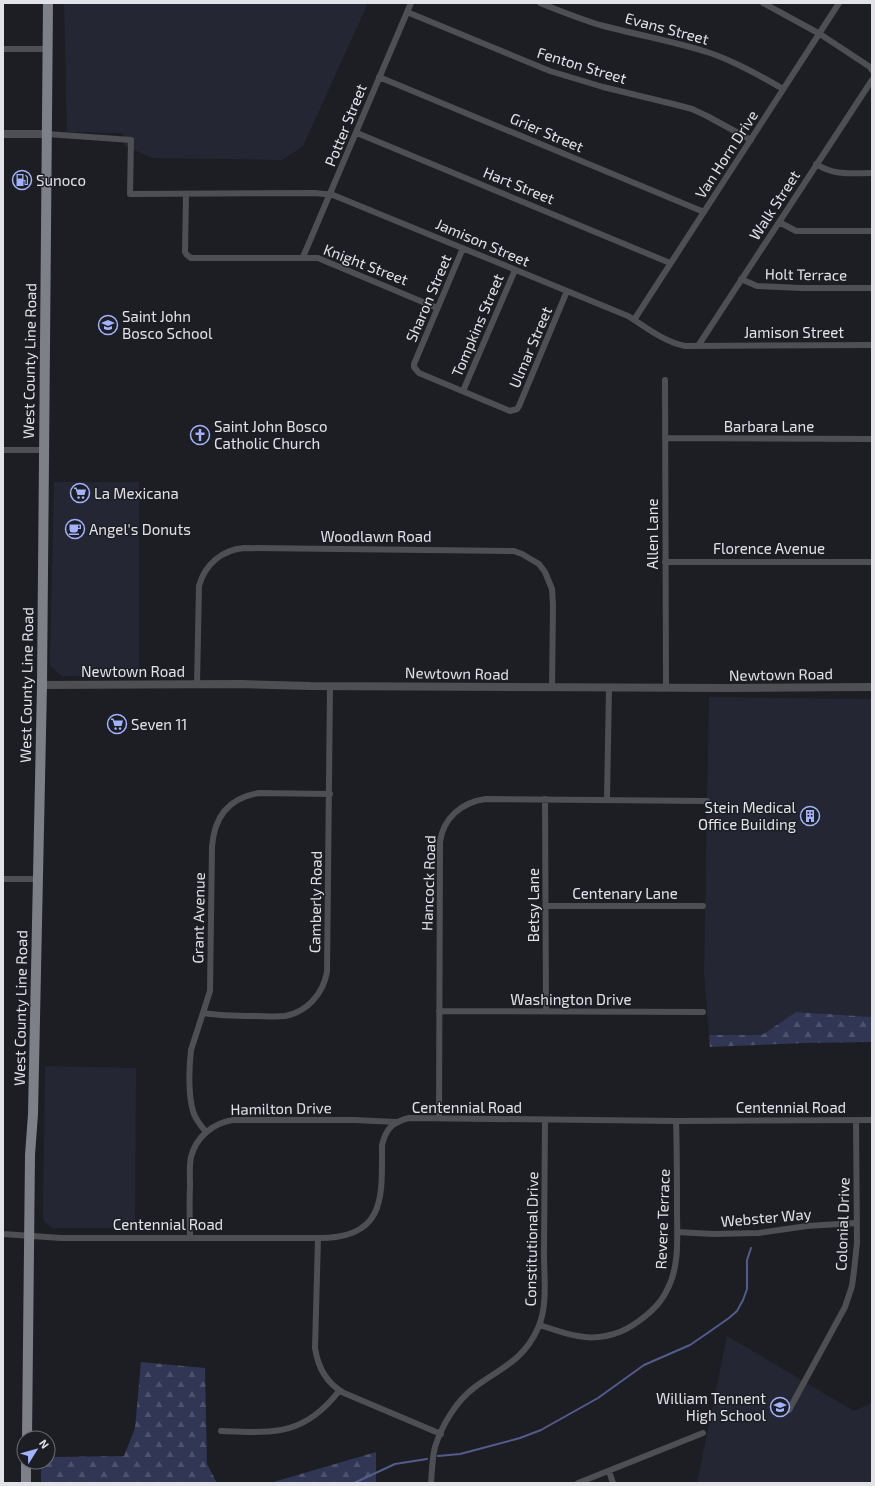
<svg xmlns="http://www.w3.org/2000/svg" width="875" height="1486" font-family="'Exo 2',sans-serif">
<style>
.built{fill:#242733}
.forest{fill:url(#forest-firs)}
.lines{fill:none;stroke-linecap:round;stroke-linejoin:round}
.stream{stroke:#535c8a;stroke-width:2}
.minor{stroke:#4e4f53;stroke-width:6}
.tertiary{stroke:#4e4f53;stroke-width:8}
.primary{stroke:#7e8087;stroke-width:10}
.labels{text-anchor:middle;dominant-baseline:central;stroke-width:3;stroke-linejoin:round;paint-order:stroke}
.street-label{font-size:15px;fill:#e2e3e8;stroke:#1c1e24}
.poi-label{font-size:15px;fill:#e2e3e8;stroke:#1c1e24;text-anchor:start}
</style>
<defs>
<pattern id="forest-firs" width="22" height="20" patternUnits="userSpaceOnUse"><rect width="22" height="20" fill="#303653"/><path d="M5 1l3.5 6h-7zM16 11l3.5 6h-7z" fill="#4e536c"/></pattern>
</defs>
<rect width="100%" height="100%" fill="#1c1e24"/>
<path class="built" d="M 64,3 L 368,3 L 303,146 L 282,160 L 152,158 L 125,146 L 123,133 L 67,132 Z
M 54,482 L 139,482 L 139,677 L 62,676 L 50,666 Z
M 709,697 L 872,699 L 872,1017 L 796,1012 L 762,1035 L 709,1035 L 704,972 Z
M 45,1066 L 136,1068 L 135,1228 L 52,1228 L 45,1222 L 43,1218 Z
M 727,1336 L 854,1411 L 872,1403 L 872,1483 L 697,1483 Z"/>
<path class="forest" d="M 796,1012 L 872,1017 L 872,1042 L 806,1043 L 710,1047 L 709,1035 L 762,1035 Z
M 141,1362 L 205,1368 L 207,1464 L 217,1483 L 41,1483 L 41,1462 L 48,1462 L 48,1458 L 54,1457 L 124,1456 L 135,1428 Z
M 376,1452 L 376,1483 L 270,1483 Z"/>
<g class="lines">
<path class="stream" d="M 438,1456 L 460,1454 L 479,1449 L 520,1438 L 541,1430 L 598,1398 L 644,1365 L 690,1345 L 709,1332 L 729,1318 L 737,1311 L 743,1300 L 747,1289 L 747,1260 L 751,1248
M 354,1483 L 395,1464 L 427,1459"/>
<path class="minor" d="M 540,3 C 560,11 580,19 600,25 C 637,35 674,41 710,53 C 736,62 759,75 783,89
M 763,3 L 820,34 L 870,67 L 872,70
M 407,12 L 550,71 L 603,87 L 673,104 L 692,109 L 707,116 L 751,140
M 3,49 L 47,49
M 379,77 L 704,212
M 357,133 L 670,263
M 47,134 L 131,140 L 130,194 L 315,193 L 333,195 L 628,316 C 646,327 664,342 685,346 L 872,345
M 816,164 C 835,176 851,173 872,173
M 186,195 L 185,252 L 187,255 L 191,258 L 318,258 L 437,308
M 779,222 L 796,231 L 872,231
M 463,248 L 414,364 L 414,367 L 419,373 L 510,411 L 517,409 L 519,406 L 567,291
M 303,257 L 411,3
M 741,279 L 757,286 L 801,288 L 872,288
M 634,320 L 839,3
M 698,346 L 872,80
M 665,380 L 666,688
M 463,391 L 515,270
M 665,438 L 872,439
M 3,450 L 43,450
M 665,562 L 872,562
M 197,684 L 199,586 C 205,564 222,550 244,548 L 514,551 L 522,554 L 539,564 L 545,572 L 552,589 L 553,605 L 552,688
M 545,799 L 546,1011
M 607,799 L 609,688
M 3,879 L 37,879
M 546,906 L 703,906
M 439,1011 L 703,1012
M 204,1013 C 220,1016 237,1016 253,1016 C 264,1016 274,1017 285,1016 C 307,1012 323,994 327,972 L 330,686
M 439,1118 L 440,842 C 443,818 462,802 486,799 L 707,801
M 206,1132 C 201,1126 195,1119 193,1111 C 188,1094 189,1067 191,1050 L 210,991 L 212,847 C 214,817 228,798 259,793 L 330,794
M 677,1232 L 713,1234 L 759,1233 L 807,1226 L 856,1223
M 3,1234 L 61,1238 L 318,1238 C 386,1238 382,1198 382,1145 C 386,1128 393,1122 409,1118 L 676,1121 L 872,1120
M 190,1237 C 190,1220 189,1204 190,1187 C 190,1177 189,1166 191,1157 C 196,1137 213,1123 233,1120 L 355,1120 L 396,1122
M 318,1238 L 315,1348 C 318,1368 326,1383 344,1393 L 441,1434
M 540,1325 C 552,1329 565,1334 578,1336 C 597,1340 618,1335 633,1325 C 647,1316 660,1305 667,1290 C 680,1266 677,1236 677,1209 C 677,1180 677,1150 676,1121
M 789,1410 L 845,1307 L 852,1286 L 854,1271 L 857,1243 L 856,1120
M 221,1431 C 274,1433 304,1436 339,1391
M 609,1471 L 613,1483
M 431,1483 C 432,1471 432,1459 435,1447 C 442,1425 456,1401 475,1387 C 501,1368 524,1360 538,1328 C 548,1306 544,1277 544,1253 C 544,1209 545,1164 545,1120
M 578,1483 L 703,1433"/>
<path class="tertiary" d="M 3,134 L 47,134
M 42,685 L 241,684 L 310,686 L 730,688 L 872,687"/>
<path class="primary" d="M 27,1438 L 30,1155 L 33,1114 L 42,685 L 48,3
M 26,1483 L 26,1462"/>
</g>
<defs>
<g id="fuel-ring" transform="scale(1)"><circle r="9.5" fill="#1c1e24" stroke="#a3b2fd" stroke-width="1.5"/><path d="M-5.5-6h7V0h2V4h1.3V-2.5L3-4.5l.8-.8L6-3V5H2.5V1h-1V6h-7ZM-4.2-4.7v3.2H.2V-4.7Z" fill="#a3b2fd"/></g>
<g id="school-ring" transform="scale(1)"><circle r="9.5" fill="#1c1e24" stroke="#a3b2fd" stroke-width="1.5"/><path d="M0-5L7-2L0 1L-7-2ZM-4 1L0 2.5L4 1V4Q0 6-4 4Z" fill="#a3b2fd"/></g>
<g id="church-ring" transform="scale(1)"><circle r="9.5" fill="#1c1e24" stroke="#a3b2fd" stroke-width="1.5"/><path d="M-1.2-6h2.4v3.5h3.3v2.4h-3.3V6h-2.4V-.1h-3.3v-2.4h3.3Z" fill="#a3b2fd"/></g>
<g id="supermarket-ring" transform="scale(1)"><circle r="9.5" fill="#1c1e24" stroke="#a3b2fd" stroke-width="1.5"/><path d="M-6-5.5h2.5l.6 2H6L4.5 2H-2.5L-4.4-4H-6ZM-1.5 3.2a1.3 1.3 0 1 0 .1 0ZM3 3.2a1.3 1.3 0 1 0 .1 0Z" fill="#a3b2fd"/></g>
<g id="cafe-ring" transform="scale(1)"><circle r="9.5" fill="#1c1e24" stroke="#a3b2fd" stroke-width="1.5"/><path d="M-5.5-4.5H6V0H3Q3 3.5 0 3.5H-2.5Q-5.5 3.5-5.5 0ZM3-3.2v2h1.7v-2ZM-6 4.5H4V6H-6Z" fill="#a3b2fd"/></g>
<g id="building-ring" transform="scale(1)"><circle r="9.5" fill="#1c1e24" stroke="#a3b2fd" stroke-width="1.5"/><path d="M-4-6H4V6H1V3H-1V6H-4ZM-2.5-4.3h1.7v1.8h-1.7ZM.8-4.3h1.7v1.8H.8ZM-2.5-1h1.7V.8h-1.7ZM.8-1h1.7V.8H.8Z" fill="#a3b2fd"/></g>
</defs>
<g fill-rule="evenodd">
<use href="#fuel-ring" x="22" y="180"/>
<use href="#school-ring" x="108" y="325"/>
<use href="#church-ring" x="200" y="435"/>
<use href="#supermarket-ring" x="80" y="493"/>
<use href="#cafe-ring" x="75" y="529"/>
<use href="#supermarket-ring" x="117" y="724"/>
<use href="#building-ring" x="810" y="816"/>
<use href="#school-ring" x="780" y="1407"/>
</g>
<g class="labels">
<g class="street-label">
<text transform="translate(667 28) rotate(15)">Evans Street</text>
<text transform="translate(582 65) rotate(17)">Fenton Street</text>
<text transform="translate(345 125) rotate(-68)">Potter Street</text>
<text transform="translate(547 132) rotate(23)">Grier Street</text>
<text transform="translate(726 154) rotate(-57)">Van Horn Drive</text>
<text transform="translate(519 185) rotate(22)">Hart Street</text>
<text transform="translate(774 205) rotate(-57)">Walk Street</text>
<text transform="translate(483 242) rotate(23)">Jamison Street</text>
<text transform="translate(366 264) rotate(21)">Knight Street</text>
<text transform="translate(806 274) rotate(1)">Holt Terrace</text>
<text transform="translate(428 298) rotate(-67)">Sharon Street</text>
<text transform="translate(477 325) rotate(-67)">Tompkins Street</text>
<text x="794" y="332">Jamison Street</text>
<text transform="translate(530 347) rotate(-67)">Ulmar Street</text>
<text transform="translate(29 361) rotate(-89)">West County Line Road</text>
<text x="769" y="426">Barbara Lane</text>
<text transform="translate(652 534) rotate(-90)">Allen Lane</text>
<text x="376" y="536">Woodlawn Road</text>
<text x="769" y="548">Florence Avenue</text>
<text x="133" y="671">Newtown Road</text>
<text transform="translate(457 673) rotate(1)">Newtown Road</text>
<text transform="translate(781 674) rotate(-1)">Newtown Road</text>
<text transform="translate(26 685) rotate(-89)">West County Line Road</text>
<text transform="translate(428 883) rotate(-88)">Hancock Road</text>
<text x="625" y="893">Centenary Lane</text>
<text transform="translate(315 902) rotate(-89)">Camberly Road</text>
<text transform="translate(533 905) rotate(-90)">Betsy Lane</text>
<text transform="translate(198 918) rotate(-89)">Grant Avenue</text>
<text x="571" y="999">Washington Drive</text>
<text transform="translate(20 1008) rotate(-89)">West County Line Road</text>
<text x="467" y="1107">Centennial Road</text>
<text x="791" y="1107">Centennial Road</text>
<text transform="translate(281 1108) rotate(-1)">Hamilton Drive</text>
<text transform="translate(766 1217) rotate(-5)">Webster Way</text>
<text transform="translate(662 1219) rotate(-88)">Revere Terrace</text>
<text x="168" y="1224">Centennial Road</text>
<text transform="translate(842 1224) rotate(-88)">Colonial Drive</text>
<text transform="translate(531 1239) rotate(-89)">Constitutional Drive</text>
</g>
<g class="poi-label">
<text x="36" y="180">Sunoco</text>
<text x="122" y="316">Saint John<tspan x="122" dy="17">Bosco School</tspan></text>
<text x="214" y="426">Saint John Bosco<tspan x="214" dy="17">Catholic Church</tspan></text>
<text x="94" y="493">La Mexicana</text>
<text x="89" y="529">Angel's Donuts</text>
<text x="131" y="724">Seven 11</text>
<text x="796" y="807" text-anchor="end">Stein Medical<tspan x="796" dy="17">Office Building</tspan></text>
<text x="766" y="1398" text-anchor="end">William Tennent<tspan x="766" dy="17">High School</tspan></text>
</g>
</g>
<rect width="875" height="1486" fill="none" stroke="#e2e3e8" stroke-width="8"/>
<g transform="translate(36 1450) rotate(53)"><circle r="19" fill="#1c1e24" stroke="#6b6d72"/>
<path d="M0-3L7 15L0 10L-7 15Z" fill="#a3b2fd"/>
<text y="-6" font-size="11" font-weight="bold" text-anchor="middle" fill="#e2e3e8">N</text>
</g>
</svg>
